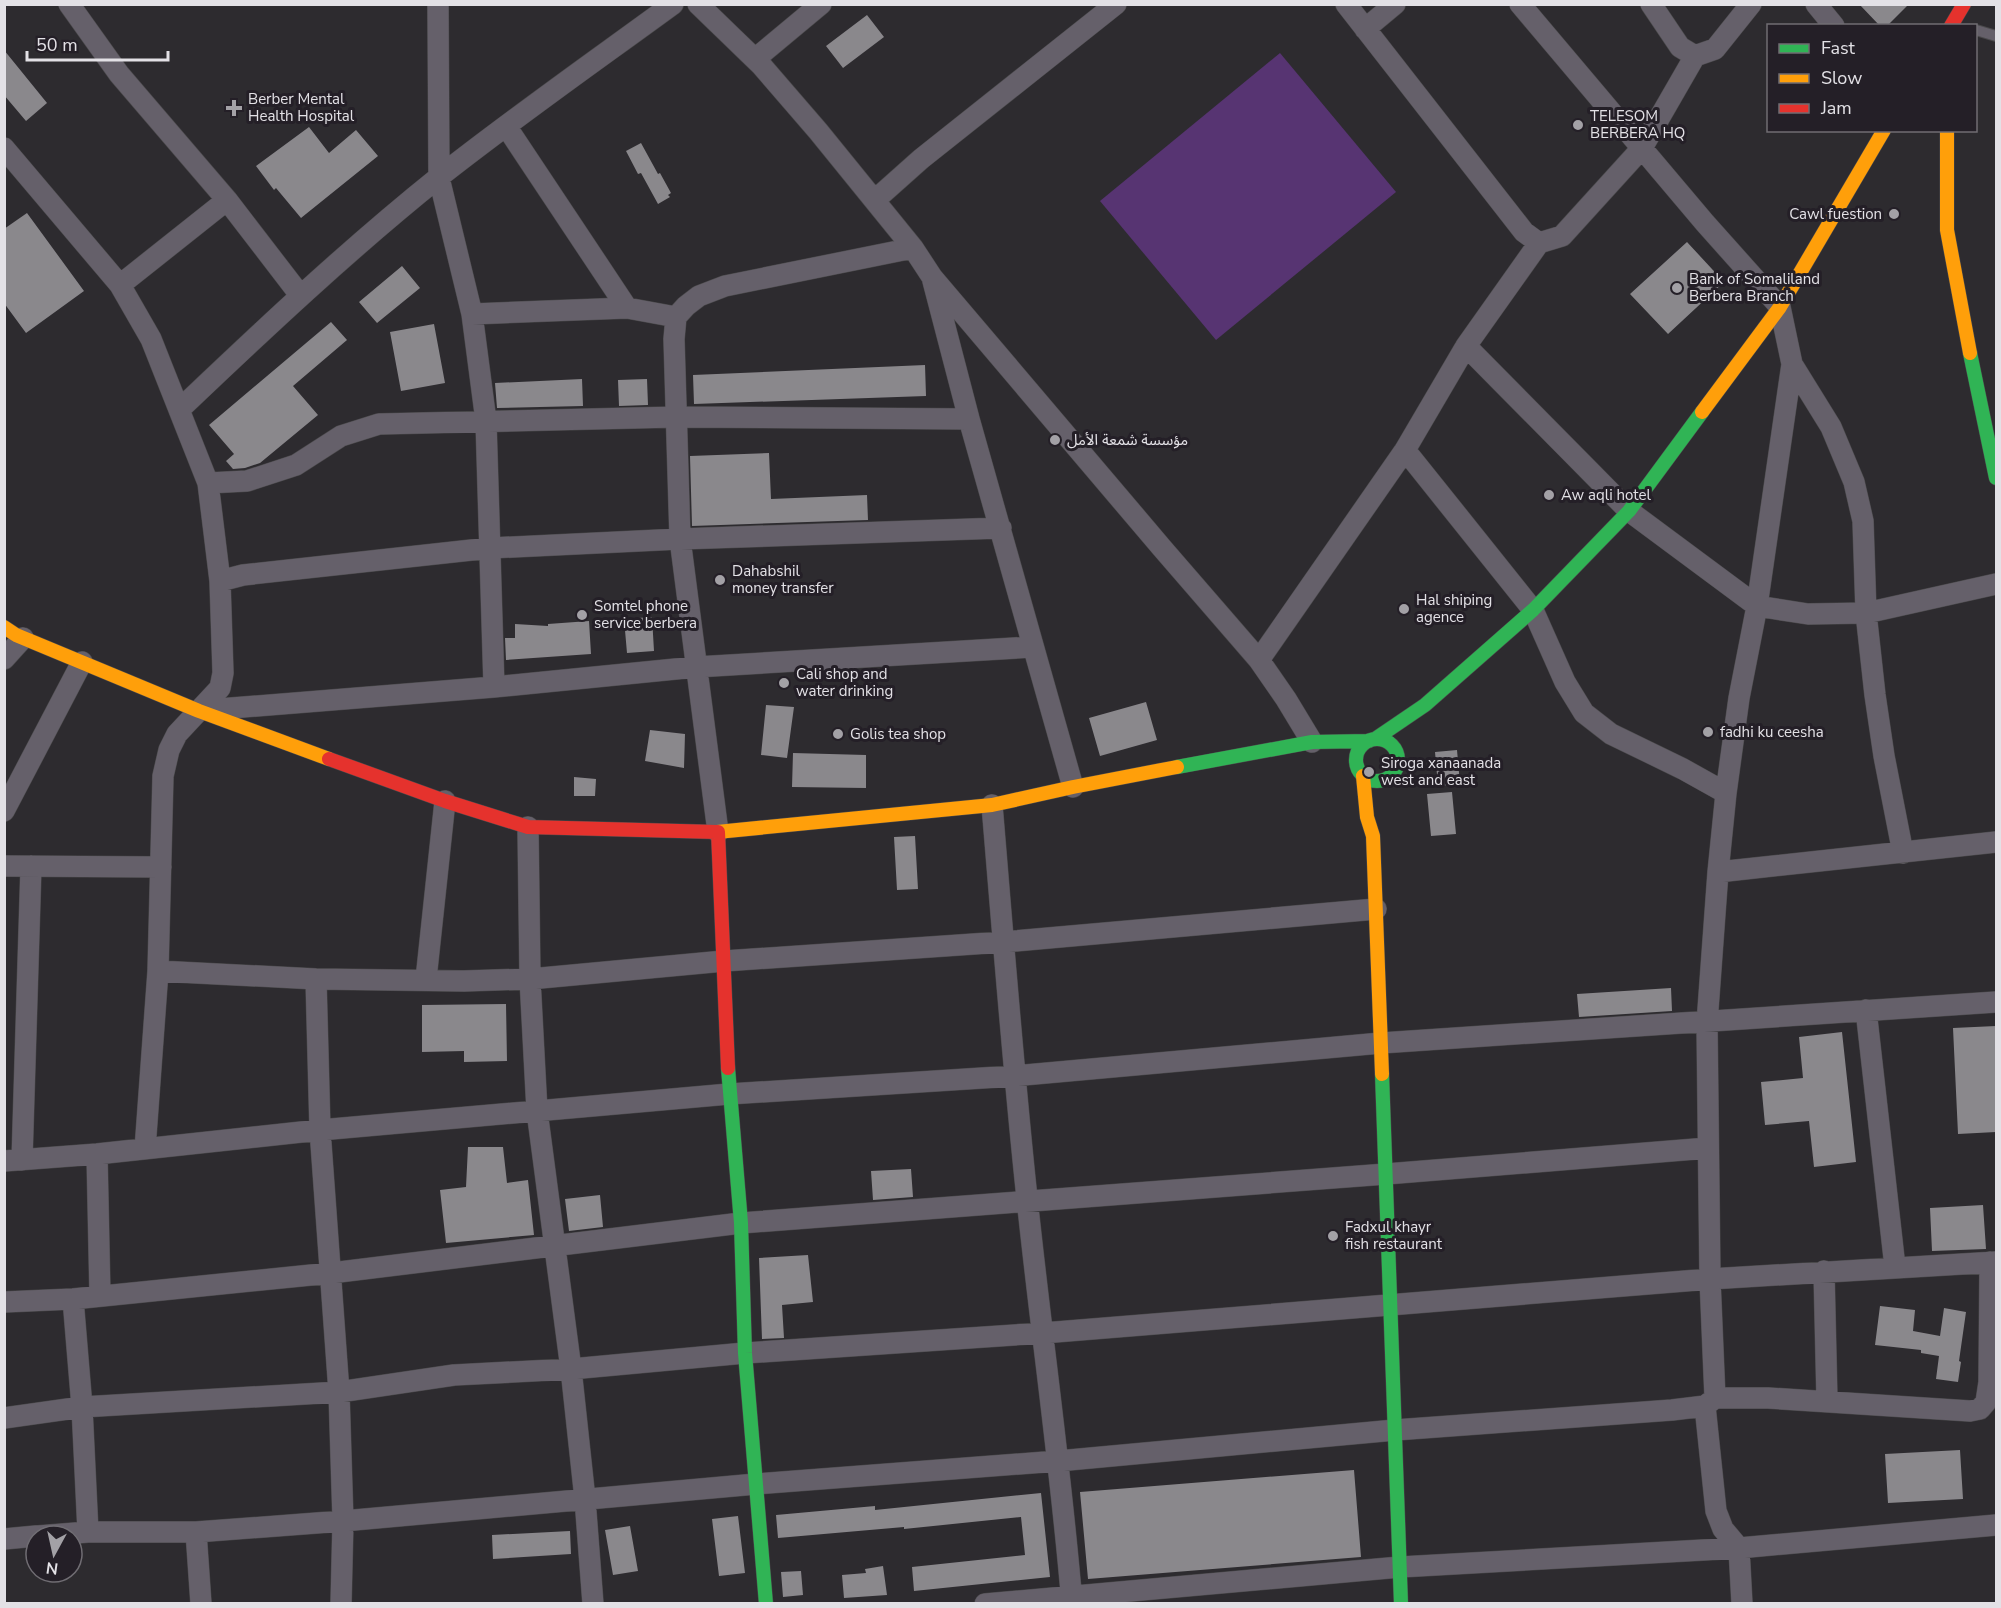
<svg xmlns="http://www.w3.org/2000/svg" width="2001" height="1608" font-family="'Nunito Sans','Noto Sans Arabic',sans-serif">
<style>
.green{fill:#573472}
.building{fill:#8a888c}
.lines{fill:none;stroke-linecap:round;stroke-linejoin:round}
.lane-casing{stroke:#4a494b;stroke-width:12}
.street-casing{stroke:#4a494b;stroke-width:22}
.fast-casing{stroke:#4a494b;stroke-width:15}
.slow-casing{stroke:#4a494b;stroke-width:15}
.jam-casing{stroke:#4a494b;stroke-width:15}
.lane{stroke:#65606a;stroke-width:10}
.street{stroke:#65606a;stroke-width:21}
.fast{stroke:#30b455;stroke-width:14}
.slow{stroke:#ff9f0a;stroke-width:14}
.jam{stroke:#e5322d;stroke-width:14}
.poi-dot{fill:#a3a1a6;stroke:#241f27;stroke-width:2}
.labels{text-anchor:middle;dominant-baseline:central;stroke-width:6;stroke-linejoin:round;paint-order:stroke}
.poi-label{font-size:15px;fill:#e3e1e6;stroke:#241f27;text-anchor:start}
</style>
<rect width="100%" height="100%" fill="#2d2b2f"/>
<path class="green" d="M 1280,53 L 1396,192 L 1216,340 L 1100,201 Z"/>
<path class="building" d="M 1859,4 L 1909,4 L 1887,26 L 1880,26 Z
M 867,15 L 884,37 L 843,68 L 826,46 Z
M 4,50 L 47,103 L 26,121 L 4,95 Z
M 309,127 L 329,153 L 356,130 L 378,156 L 301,218 L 276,188 L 274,190 L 256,166 Z
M 641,143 L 658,174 L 660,173 L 671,193 L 668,195 L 670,197 L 658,204 L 641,173 L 638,174 L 626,151 Z
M 27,213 L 84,291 L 26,333 L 4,303 L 4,229 Z
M 1687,242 L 1724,282 L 1668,334 L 1630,294 Z
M 402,266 L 420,288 L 377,323 L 359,302 Z
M 331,322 L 347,340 L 293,386 L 318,415 L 260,463 L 245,468 L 233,469 L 226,461 L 234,454 L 209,425 Z
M 434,324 L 445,383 L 401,391 L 390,332 Z
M 925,365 L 926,396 L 694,404 L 693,375 Z
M 582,379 L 583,406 L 497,408 L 495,383 Z
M 647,379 L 648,405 L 619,406 L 618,380 Z
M 769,453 L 771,499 L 867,495 L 868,520 L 692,526 L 690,456 Z
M 652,617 L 654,651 L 627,653 L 624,619 Z
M 589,621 L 591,654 L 506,660 L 505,638 L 515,638 L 515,624 L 548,626 L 548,624 Z
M 1146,702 L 1157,740 L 1100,756 L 1089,718 Z
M 766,705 L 794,707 L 787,758 L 761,755 Z
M 650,730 L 685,734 L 684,768 L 645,761 Z
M 1457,750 L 1460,784 L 1438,786 L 1435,752 Z
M 793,753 L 866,755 L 866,788 L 792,787 Z
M 574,777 L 596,779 L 595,796 L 574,796 Z
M 1452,792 L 1456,834 L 1431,836 L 1427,794 Z
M 915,836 L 918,889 L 897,890 L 894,837 Z
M 1671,988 L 1672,1011 L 1579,1017 L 1577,994 Z
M 506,1004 L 507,1061 L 464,1062 L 464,1051 L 422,1052 L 422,1005 Z
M 1996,1026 L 1996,1132 L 1958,1134 L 1953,1028 Z
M 1842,1032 L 1856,1162 L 1814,1167 L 1809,1121 L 1765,1125 L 1761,1082 L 1803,1078 L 1799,1037 Z
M 468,1147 L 503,1147 L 507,1183 L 528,1180 L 534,1235 L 446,1243 L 440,1190 L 466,1187 Z
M 911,1169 L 913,1197 L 873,1200 L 871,1171 Z
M 600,1195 L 603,1227 L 569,1231 L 565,1199 Z
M 1983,1205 L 1986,1249 L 1932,1251 L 1930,1208 Z
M 808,1255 L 813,1302 L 782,1305 L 784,1338 L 762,1339 L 759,1258 Z
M 1880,1306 L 1915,1310 L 1913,1331 L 1940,1336 L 1944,1308 L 1966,1312 L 1959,1361 L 1961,1362 L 1958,1382 L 1936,1379 L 1939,1356 L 1921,1353 L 1921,1350 L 1875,1345 Z
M 1960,1450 L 1963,1499 L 1888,1503 L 1885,1454 Z
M 1354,1470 L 1361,1557 L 1088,1579 L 1080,1492 Z
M 1041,1493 L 1050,1577 L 914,1591 L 912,1567 L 1025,1555 L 1021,1517 L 904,1529 L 904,1527 L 778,1538 L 776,1515 L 875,1506 L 875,1510 Z
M 738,1516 L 745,1573 L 719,1576 L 712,1519 Z
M 630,1526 L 638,1571 L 613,1575 L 605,1530 Z
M 570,1531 L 571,1554 L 493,1559 L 492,1535 Z
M 883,1566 L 887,1595 L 844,1598 L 842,1575 L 866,1573 L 865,1569 Z
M 801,1571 L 803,1595 L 783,1597 L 781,1572 Z"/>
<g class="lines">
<g class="lane-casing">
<path id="lane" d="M 1976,30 L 1996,36"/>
</g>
<g class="street-casing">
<path id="street" d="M 69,4 L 119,74 L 227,200 L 300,295
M 438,4 L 439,178 L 472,314 L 486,421 L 494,687
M 698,4 L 761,65 L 818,131 L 913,248 L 932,277 L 1162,548 L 1259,660 L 1286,699 L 1312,742
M 1346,4 L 1524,232 L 1539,243
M 1651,4 L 1680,47 L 1695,56
M 1816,4 L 1834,26
M 1365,29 L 1395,4
M 755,59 L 821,4
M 506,126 L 627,308 L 676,317
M 4,148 L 120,285 L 151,339 L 208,483 L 220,581 L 223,673 L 220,688 L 177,734 L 169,750 L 163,776 L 158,971 L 145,1149
M 875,200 L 921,159 L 1116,4
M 933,281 L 969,419 L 1073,787
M 120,285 L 227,200
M 472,314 L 627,308
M 1466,346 L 1629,511 L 1757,606 L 1808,614 L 1866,613 L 1996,584
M 1792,364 L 1831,427 L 1854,482 L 1863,521 L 1866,613 L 1875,695 L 1884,756 L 1903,853
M 179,410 C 263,330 348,250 439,177 C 515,117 595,61 673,4
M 1405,450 L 1533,610 L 1565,682 L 1584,713 L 1611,734 L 1683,769 L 1726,793
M 208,483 L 247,481 L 296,465 L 341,436 L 379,424 L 676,417 L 969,419
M 220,581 L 243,575 L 490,548 L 680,539 L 1001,528
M 4,659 L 23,638
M 1259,660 L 1405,450 L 1466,346 L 1539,243 L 1562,236 L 1642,148 L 1695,56 L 1715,49 L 1751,4
M 206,710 L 494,687 L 696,667 L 1033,647
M 992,805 C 1003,936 1013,1067 1027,1198 C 1041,1333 1061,1468 1072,1604
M 4,811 L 82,662
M 528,827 L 530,979 L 537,1111 L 571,1369 L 585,1499 L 593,1604
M 718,832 L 680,539 L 674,339 L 676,317 L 686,306 L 699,296 L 725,286 L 913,248
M 4,866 L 161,867
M 1718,872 L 1996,842
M 158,971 L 316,979 L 464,981 L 530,979 L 724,961 L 1003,942 L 1376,909
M 316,979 L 320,1130 L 339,1392 L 343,1521 L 341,1604
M 426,979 L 445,801
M 1866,1010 L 1895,1267
M 97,1154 L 100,1296
M 22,1160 L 31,866
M 4,1161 L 97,1154 L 320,1130 L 729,1094 L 1014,1076 L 1381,1043 L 1996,1002
M 1824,1271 L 1827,1401
M 73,1299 L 82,1407 L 88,1532
M 4,1302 L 73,1299 L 331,1273 L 741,1223 L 1386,1174 L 1708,1148
M 1715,1398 L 1768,1398 L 1970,1411 L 1980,1409 L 1986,1402 L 1989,1382 L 1990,1262
M 1705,1406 L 1716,1511 L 1723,1529 L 1739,1548 L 1742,1604
M 4,1418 L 82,1407 L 339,1392 L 454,1375 L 571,1369 L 745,1353 L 1043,1333 L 1710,1279 L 1996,1262
M 196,1532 L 201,1604
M 38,1536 L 88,1532 L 196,1532 L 343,1521 L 756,1484 L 1058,1461 L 1395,1430 L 1672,1410 L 1705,1406 L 1715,1398 L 1710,1279 L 1707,1023 L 1718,872 L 1726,793 L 1739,698 L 1757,606 L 1792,364 L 1780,307 L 1705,223 L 1520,4
M 4,1539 L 36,1536
M 985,1604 L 1400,1567 L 1739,1548 L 1996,1525"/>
</g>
<g class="fast-casing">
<path id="fast" d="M 1970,353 L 1996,478
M 1375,739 L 1425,705 L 1533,610 L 1629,511 L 1702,412
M1356 760a21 21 0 1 1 42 0a21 21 0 1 1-42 0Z
M 1177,767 L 1312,742 L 1369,741
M 728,1068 L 741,1223 L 745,1353 L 766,1604
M 1382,1074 L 1401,1604"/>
</g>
<g class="slow-casing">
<path id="slow" d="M 1947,130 L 1947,230 L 1970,353
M 1702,412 L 1780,307 L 1884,130
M 4,627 L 16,635 L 199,711 L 329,759
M 1363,776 L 1367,817 L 1373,836 L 1382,1074
M 717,832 L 992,805 L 1073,787 L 1177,767"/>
</g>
<g class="jam-casing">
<path id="jam" d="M 1951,26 L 1964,4
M 329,759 L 445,801 L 528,827 L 717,832
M 718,832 L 728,1068"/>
</g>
<use href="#lane" class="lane"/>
<use href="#street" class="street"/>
<use href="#fast" class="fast"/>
<use href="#slow" class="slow"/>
<use href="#jam" class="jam"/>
</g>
<g class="poi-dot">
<path d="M231 99h6v6h6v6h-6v6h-6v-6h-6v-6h6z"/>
<circle cx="1578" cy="125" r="6"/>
<circle cx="1894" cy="214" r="6"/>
<circle cx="1677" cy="288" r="6"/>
<circle cx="1055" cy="440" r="6"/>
<circle cx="1549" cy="495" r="6"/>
<circle cx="720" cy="580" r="6"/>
<circle cx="1404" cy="609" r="6"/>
<circle cx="582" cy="615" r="6"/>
<circle cx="784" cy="683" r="6"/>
<circle cx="1708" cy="732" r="6"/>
<circle cx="838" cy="734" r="6"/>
<circle cx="1369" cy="772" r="6"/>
<circle cx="1333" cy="1236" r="6"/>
</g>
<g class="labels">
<g class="poi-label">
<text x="248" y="99">Berber Mental<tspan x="248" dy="17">Health Hospital</tspan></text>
<text x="1590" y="116">TELESOM<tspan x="1590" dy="17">BERBERA HQ</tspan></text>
<text x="1882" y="214" text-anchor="end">Cawl fuestion</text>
<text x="1689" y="279">Bank of Somaliland<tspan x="1689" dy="17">Berbera Branch</tspan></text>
<text x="1067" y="440">مؤسسة شمعة الأمل</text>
<text x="1561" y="495">Aw aqli hotel</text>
<text x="732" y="571">Dahabshil<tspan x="732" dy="17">money transfer</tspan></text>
<text x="1416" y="600">Hal shiping<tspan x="1416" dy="17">agence</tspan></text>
<text x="594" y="606">Somtel phone<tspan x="594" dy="17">service berbera</tspan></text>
<text x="796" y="674">Cali shop and<tspan x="796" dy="17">water drinking</tspan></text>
<text x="1720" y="732">fadhi ku ceesha</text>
<text x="850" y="734">Golis tea shop</text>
<text x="1381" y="763">Siroga xanaanada<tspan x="1381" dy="17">west and east</tspan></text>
<text x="1345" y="1227">Fadxul khayr<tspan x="1345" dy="17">fish restaurant</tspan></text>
</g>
</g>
<rect width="2001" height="1608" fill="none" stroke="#e3e1e6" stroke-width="12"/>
<rect x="1767" y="24" width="210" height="108" fill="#241f27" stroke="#706d73" stroke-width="1.5"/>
<rect x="1779" y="44" width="30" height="9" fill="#30b455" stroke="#706d73" stroke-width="1.5"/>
<text x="1821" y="54" font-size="18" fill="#e3e1e6">Fast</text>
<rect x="1779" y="74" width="30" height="9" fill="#ff9f0a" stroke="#706d73" stroke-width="1.5"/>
<text x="1821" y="84" font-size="18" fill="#e3e1e6">Slow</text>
<rect x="1779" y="104" width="30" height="9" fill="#e5322d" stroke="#706d73" stroke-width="1.5"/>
<text x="1821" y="114" font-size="18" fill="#e3e1e6">Jam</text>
<g transform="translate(54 1554) rotate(188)"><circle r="28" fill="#241f27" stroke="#706d73" stroke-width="1.5"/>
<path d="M0-4.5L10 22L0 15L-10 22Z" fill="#a3a1a6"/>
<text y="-9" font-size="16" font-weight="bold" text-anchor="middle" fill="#e3e1e6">N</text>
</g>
<path d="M27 51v9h141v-9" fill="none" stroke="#e3e1e6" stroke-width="3"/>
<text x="36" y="51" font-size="18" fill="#e3e1e6" stroke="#241f27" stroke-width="4.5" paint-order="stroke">50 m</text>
</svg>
